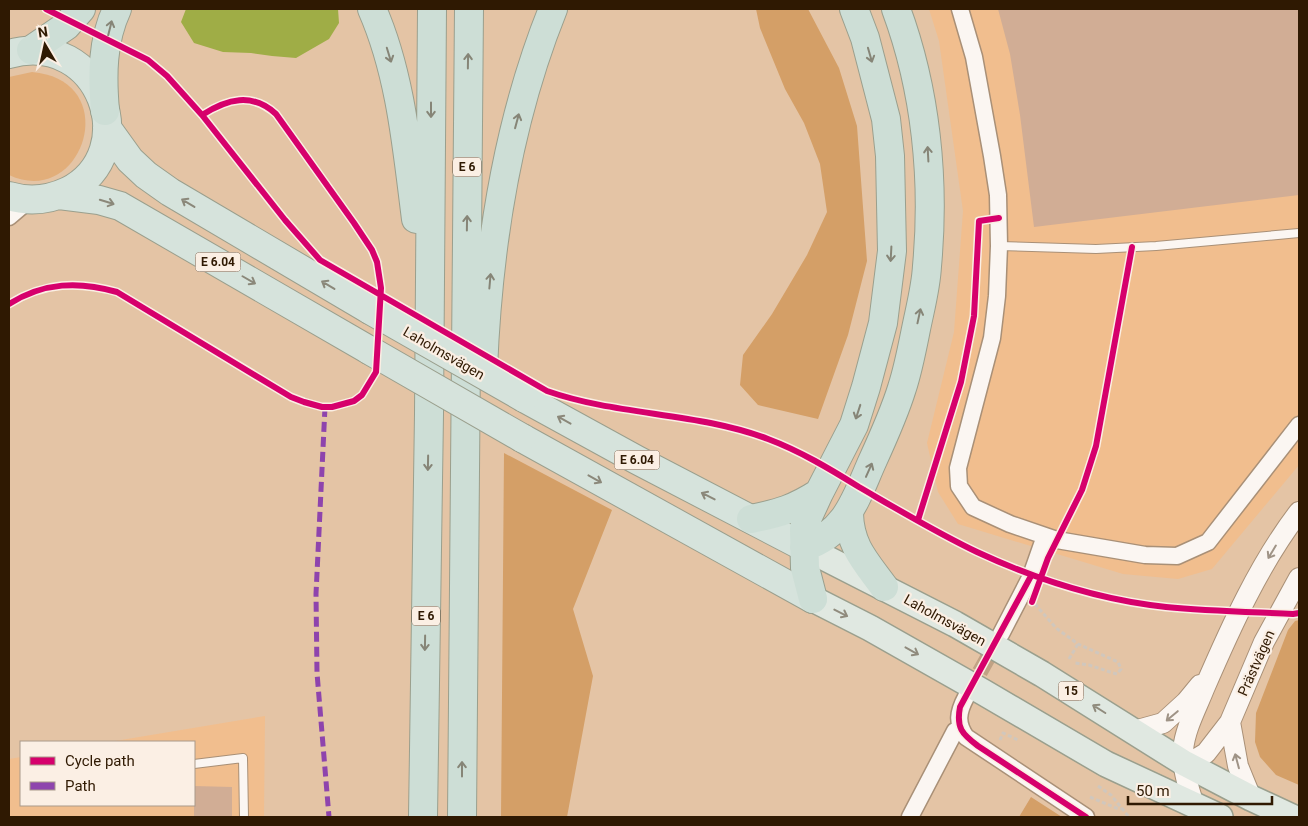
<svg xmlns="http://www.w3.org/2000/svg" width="1308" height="826" font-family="Roboto,sans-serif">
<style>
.built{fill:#f1be8e}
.green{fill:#e2ae7a}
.forest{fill:#d49f67}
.water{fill:#9fad46}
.building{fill:#d1ad95}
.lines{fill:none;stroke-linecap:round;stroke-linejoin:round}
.minor-tunnel{stroke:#c0a284;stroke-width:16;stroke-dasharray:16 8;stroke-linecap:butt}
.service-casing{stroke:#a99077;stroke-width:10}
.minor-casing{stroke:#a99077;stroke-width:19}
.tertiary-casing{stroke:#a99077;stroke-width:22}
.primary-casing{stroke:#9a9f8d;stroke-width:28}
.trunk-casing{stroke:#9a9f8d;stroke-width:30}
.motorway-casing{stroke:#9a9f8d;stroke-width:30}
.path{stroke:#d0c7bd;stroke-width:3;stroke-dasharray:4 2.5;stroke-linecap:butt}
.service{stroke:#fbf6f2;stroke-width:8}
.minor{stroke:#fbf6f2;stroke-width:16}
.tertiary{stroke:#fbf6f2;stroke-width:20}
.primary{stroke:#e0e8e1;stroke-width:25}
.trunk{stroke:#d6e3dc;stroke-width:28}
.motorway{stroke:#cdded6;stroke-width:28}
.trunk-bridge-casing{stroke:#9a9f8d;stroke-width:30;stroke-linecap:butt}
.trunk-bridge{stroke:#d6e3dc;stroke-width:28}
.quiet{stroke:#8e44ad;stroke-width:5;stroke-dasharray:10 5;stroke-linecap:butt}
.cycleway-casing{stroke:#fbefe4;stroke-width:9}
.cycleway{stroke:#d6006c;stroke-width:6}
.oneway{stroke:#868577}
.oneway2{stroke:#8b887a}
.oneway3{stroke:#9f9386}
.oneway4{stroke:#908b7d}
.labels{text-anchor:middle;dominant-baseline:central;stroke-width:4.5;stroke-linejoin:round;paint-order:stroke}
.shield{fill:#fbefe4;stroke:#6c5946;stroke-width:1}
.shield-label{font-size:12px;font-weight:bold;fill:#2f1902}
.street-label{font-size:14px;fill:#2f1902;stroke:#fbefe4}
</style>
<rect width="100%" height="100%" fill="#e4c4a5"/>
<path class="built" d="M 929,9 L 1299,9 L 1299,465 L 1212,569 L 1178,579 L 1123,574 L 958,524 L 938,492 L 927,443 L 954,332 L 963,211 L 939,41 Z
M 265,716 L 264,817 L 9,817 L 9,759 L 21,757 L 21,805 L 194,805 L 194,742 L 109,742 Z"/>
<path class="green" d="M 32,72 C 125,80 83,210 9,175 L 9,77 Z"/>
<path class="forest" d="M 756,9 L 808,9 L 839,68 L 857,126 L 867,261 L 848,335 L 818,419 L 758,405 L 740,385 L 743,355 L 772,314 L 807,255 L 827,212 L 820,164 L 804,123 L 785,89 L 760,28 Z
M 504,453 L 612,510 L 573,609 L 593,676 L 567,817 L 501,817 Z
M 1299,620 L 1299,785 L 1276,775 L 1260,757 L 1255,742 L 1256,713 L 1288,630 L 1295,621 Z
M 1031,797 L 1062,817 L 1019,817 Z"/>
<path class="water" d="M 186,9 L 338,9 L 339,23 L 329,39 L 296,58 L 272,56 L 251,53 L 223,52 L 194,43 L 181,22 Z"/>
<path class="building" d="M 998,9 L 1299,9 L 1299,195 L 1034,227 L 1020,115 L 1010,54 Z
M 194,786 L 232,787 L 232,817 L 194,817 Z"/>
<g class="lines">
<path class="minor-tunnel" d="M 968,693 L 999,638"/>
<g class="service-casing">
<path id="service" d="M 999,246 L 1096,249 L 1156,246 L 1299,233
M 194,764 L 243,758 L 244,817"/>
</g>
<g class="minor-casing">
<path id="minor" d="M 960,9 L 974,57 L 992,156 L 998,195 L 999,246 L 997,296 L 992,338 L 958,468 L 959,486 L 973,507 L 1010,524 L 1057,540 L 1145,555 L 1177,556 L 1208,542 L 1299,425
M 9,217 L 29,200
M 1001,634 L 1031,576 L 1045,536
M 966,697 C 958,712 956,723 966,737 L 1086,817
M 910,817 L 955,731 L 960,728"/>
</g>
<g class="tertiary-casing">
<path id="tertiary" d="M 1230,722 L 1238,766 L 1251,798
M 1134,731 L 1163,723 L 1186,702 L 1200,685
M 1184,763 L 1196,759 L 1206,753 L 1230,722 L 1264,642 L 1299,578
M 1194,806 C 1189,788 1182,769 1183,750 C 1185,729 1196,709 1204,689 C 1230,629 1259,564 1299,512"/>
</g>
<g class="primary-casing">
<path id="primary" d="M 804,547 L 955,624 L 1042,674 L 1184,763 L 1251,798 L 1292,817
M 813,599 L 870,628 L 983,692 L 1106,764 L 1220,817"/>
</g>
<g class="trunk-casing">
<path id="trunk" d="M 9,54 C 101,29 144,152 68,191 C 49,200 29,202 9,196
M 107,128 L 130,160 L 146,175 L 170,192 L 370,310
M 59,195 L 99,200 L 120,206 L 369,350
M 524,398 L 637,460 L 804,547
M 522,438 L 813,599"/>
</g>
<g class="motorway-casing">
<path id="motorway" d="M 372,9 C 401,75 407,149 416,219
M 31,50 L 66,26 L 81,9
M 105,111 C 102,76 102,41 117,9
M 483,369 C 488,246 507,123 553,9
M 849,514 C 850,547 866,562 884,587
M 751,519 C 780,513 794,509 819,493
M 804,547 C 846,534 856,498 872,462 C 883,438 894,414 902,388 C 908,370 912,349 916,329 C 920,309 926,287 927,266 C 935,180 926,90 896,9
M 813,599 L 805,568 L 804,529 L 807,519 L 819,493 L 854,425 L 866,387 L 883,323 L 892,251 L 890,156 L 886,119 L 865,38 L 854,9
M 423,817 L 429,414 L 432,9
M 462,817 L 469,9"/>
</g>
<path class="path" d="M 1035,604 L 1056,628 L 1078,644 L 1118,662 L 1121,669 L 1117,674 L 1113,673 L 1089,665 L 1075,663
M 1069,659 L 1078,644
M 1000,740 L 1003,733 L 1018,740
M 1098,786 L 1111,795 L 1129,817
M 1090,797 L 1116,808 L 1122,809"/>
<use href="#service" class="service"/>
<use href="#minor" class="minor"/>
<use href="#tertiary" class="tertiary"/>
<use href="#primary" class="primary"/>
<use href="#trunk" class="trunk"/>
<use href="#motorway" class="motorway"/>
<g class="trunk-bridge-casing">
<path id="trunk-bridge" d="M 370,310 L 524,398
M 369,350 L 522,438"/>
</g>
<use href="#trunk-bridge" class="trunk-bridge"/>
<path class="quiet" d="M 325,407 L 316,594 L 317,673 L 329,817"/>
<g class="cycleway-casing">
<path id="cycleway" d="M 46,9 L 148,60 L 167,76 L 202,115 L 285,220 L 320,260 L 547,391 C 618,416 697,412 768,439 C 800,451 830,469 859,487 C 897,509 937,533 977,552 C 1037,580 1100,600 1166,607 C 1208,611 1251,612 1293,614 L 1299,613
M 9,304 C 44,282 79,281 117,292 L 291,397 L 304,402 L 322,407 L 332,407 L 354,401 L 362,395 L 376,372 L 381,288 L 377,262 L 372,250 L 354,223 L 276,114 C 252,92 227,99 202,115
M 918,520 L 961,382 L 974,316 L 979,221 L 999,218
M 1031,576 L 960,707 C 956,728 962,734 978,746 L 1086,817
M 1032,602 L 1048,558 L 1082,490 L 1096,446 L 1132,247"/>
</g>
<use href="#cycleway" class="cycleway"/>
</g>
<defs><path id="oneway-shaft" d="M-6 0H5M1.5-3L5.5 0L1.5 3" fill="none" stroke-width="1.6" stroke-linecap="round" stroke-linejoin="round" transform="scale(1.25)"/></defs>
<g class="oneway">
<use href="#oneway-shaft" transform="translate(110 28) rotate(-76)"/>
<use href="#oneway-shaft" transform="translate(389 55) rotate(73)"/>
<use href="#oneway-shaft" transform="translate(870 55) rotate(74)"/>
<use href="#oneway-shaft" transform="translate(468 61) rotate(-89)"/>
<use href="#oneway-shaft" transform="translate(431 110) rotate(90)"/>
<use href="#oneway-shaft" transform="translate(517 121) rotate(-75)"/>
<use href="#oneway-shaft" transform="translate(928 154) rotate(-93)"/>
<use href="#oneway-shaft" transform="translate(467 223) rotate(-89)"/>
<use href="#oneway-shaft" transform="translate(891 254) rotate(93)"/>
<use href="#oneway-shaft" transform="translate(490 281) rotate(-85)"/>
<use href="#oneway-shaft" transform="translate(919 316) rotate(-78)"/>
<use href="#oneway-shaft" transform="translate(858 412) rotate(108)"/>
<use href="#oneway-shaft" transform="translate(428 463) rotate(91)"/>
<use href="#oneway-shaft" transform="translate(869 470) rotate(-66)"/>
<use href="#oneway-shaft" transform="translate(425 643) rotate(91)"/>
<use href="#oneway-shaft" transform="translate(462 769) rotate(-90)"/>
</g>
<g class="oneway2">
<use href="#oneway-shaft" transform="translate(107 202) rotate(17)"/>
<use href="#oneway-shaft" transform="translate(188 203) rotate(-149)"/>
<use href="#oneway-shaft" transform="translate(249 280) rotate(30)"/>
<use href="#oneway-shaft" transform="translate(328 285) rotate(-149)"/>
<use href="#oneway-shaft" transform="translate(564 420) rotate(-151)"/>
<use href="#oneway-shaft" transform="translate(595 479) rotate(29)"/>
<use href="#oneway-shaft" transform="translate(708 496) rotate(-153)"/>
</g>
<g class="oneway3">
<use href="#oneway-shaft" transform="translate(1272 552) rotate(121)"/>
<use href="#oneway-shaft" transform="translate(1172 716) rotate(140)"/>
<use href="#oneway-shaft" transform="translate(1237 761) rotate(-105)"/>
</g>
<g class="oneway4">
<use href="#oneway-shaft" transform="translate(841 613) rotate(27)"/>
<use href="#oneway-shaft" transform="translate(912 651) rotate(29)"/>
<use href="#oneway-shaft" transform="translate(1099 709) rotate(-148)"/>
</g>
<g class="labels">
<g class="shield">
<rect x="453" y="157.5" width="28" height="19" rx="4"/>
<rect x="195.5" y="252.5" width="45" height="19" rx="4"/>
<rect x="614.5" y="450.5" width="45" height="19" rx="4"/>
<rect x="412" y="606.5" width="28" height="19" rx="4"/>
<rect x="1058.5" y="681.5" width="25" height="19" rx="4"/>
</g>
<g class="shield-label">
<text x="467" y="167">E 6</text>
<text x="218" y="262">E 6.04</text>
<text x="637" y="460">E 6.04</text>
<text x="426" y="616">E 6</text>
<text x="1071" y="691">15</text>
</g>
<g class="street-label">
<text transform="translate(444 353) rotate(30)">Laholmsvägen</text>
<text transform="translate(945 620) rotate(29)">Laholmsvägen</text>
<text transform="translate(1256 663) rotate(-66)">Prästvägen</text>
</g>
</g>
<rect width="1308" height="826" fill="none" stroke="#2f1902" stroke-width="20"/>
<rect x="20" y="741" width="175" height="65" fill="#fbefe4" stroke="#a9998a"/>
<rect x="30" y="757" width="25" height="8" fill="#d6006c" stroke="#a9998a"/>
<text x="65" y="766" font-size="15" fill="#2f1902">Cycle path</text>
<rect x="30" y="782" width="25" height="8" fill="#8e44ad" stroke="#a9998a"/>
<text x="65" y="791" font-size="15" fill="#2f1902">Path</text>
<g transform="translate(45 45) rotate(351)" stroke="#fbefe4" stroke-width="4" paint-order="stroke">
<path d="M0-4L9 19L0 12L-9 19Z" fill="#2f1902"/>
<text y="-8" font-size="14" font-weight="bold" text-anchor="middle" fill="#2f1902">N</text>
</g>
<path d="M1128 796v8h144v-8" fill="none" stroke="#2f1902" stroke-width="2.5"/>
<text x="1136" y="796" font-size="15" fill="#2f1902" stroke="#fbefe4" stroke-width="4" paint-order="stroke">50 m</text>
</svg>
